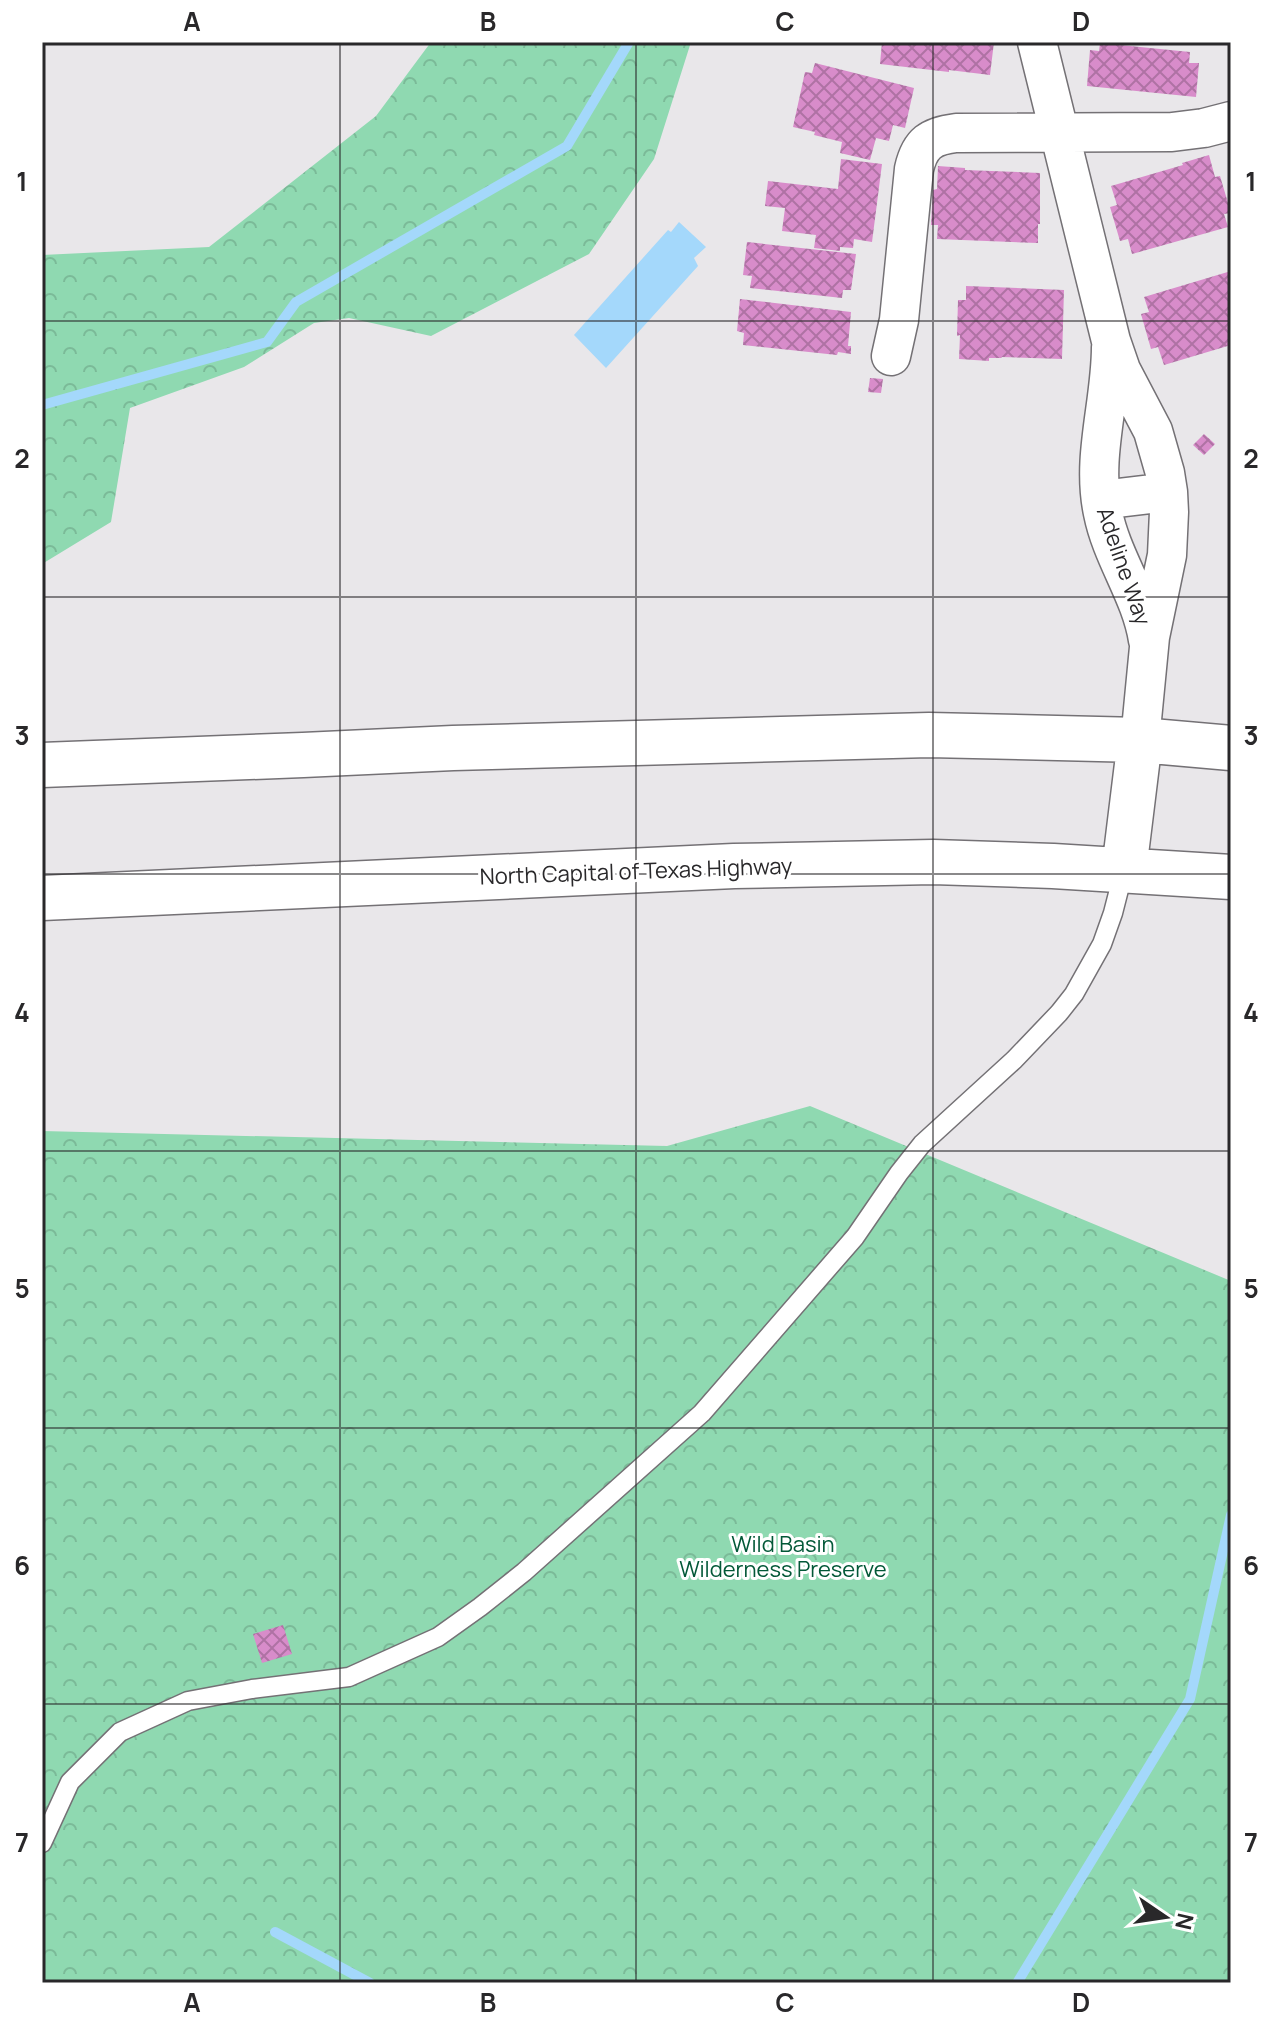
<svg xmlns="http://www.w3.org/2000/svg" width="1273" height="2025" font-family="Manrope,sans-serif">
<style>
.forest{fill:url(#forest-crowns)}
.water{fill:#a4d8fb}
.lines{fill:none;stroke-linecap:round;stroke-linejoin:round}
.stream{stroke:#a4d8fb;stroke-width:10}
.building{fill:url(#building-cross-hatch)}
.service-casing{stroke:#747175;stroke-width:21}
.minor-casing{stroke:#747175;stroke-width:41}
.trunk-casing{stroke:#747175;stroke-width:47}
.service{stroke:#fff;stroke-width:18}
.minor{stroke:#fff;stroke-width:38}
.trunk{stroke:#fff;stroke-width:44}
.grid{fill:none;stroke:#29282a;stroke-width:2;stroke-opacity:0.55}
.labels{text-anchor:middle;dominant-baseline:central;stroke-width:6;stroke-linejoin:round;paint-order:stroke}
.street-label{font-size:22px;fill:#29282a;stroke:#fff}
.park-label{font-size:22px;fill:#025837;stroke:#fff}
.neatline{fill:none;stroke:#29282a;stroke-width:3}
.grid-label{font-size:26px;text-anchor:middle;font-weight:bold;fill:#29282a}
</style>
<defs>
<pattern id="forest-crowns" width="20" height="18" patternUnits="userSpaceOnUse" patternTransform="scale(2)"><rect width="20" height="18" fill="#8fd9b1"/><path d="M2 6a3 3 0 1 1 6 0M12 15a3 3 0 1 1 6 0" fill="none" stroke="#7bba98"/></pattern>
<pattern id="building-cross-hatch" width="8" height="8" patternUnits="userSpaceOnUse" patternTransform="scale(2)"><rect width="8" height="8" fill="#d88cca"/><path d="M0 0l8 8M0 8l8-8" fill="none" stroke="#af72a4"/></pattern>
</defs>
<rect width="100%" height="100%" fill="#e9e7ea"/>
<path class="forest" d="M 431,42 L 691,42 L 654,159 L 589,254 L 431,336 L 349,318 L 314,323 L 244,367 L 130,408 L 111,522 L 42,564 L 42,255 L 209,247 L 376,116 Z
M 810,1106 L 1231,1281 L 1231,1983 L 42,1983 L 42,1131 L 667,1146 Z"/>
<path class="water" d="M 679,222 L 706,247 L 694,258 L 698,266 L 606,368 L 574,335 L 668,230 L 671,232 Z"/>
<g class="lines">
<path class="stream" d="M 42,405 L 267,342 L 296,302 L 567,146 L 629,42
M 275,1932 L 370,1983
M 1017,1983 L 1190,1699 L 1231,1515"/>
</g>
<path class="building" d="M 882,42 L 994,42 L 990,75 L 949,70 L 949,72 L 880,64 Z
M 1100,43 L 1190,52 L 1189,63 L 1199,63 L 1196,97 L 1087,86 L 1090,50 L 1099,51 Z
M 815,63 L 914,88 L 905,128 L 893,125 L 889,141 L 876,138 L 870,160 L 840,153 L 842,142 L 814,135 L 815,132 L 793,127 L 805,72 L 812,73 Z
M 1209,155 L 1215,177 L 1220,176 L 1231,213 L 1224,214 L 1228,227 L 1132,254 L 1128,239 L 1120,241 L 1110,207 L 1117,205 L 1111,186 L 1183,165 L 1182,163 Z
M 841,159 L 882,164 L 872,242 L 854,239 L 853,248 L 840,247 L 840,251 L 814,248 L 816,235 L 782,231 L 785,208 L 765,206 L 768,181 L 838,189 Z
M 938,166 L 965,168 L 965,170 L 1040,173 L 1040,224 L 1038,224 L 1038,243 L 937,239 L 938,225 L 931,225 L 933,190 L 937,189 Z
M 747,242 L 856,254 L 851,290 L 843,290 L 842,298 L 750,288 L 752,276 L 743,275 Z
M 1231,271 L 1231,345 L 1164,365 L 1158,347 L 1151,349 L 1141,314 L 1149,312 L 1144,297 Z
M 966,286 L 1064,290 L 1062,359 L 1001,357 L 1002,358 L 989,358 L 989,361 L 959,359 L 960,335 L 957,336 L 958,300 L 966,300 Z
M 740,299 L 851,312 L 848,346 L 851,346 L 851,354 L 838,352 L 837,355 L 743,345 L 744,333 L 737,331 Z
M 870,378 L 883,379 L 881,393 L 868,392 Z
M 1204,434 L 1215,444 L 1204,455 L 1193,445 Z
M 283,1625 L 292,1654 L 262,1663 L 253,1634 Z"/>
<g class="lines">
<g class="service-casing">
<path id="service" d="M 42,1843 L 70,1782 L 120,1732 L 188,1701 L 252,1689 L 349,1677 L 438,1637 L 480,1607 L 524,1572 L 702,1413 L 855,1237 L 899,1173 L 922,1144 L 1014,1060 L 1059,1013 L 1074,994 L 1102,944 L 1113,913 L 1124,870"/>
</g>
<g class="minor-casing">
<path id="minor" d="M 1037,42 L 1111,341 L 1121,370 L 1153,431 L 1165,473 L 1168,492 L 1169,512 L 1167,555 L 1150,637 L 1140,740
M 1111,347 C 1111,403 1091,457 1103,513 C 1112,558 1141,595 1148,640
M 891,356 L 899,320 L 914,169 C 920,143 931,136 956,133 L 1172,132 L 1204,128 L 1231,121
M 1101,500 L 1168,492"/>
</g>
<g class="trunk-casing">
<path id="trunk" d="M 42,765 L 303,755 L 453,748 L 929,735 L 1140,740 L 1231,748
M 1124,870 L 1140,740
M 42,898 L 734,866 L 933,862 L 1053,866 L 1231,877"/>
</g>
<use href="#service" class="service"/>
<use href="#minor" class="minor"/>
<use href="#trunk" class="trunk"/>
</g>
<path class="grid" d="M 340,42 L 340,1983M 636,42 L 636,1983M 933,42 L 933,1983M 42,321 L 1231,321M 42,597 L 1231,597M 42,874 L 1231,874M 42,1151 L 1231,1151M 42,1428 L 1231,1428M 42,1704 L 1231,1704"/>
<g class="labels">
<g class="street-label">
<text transform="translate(1124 566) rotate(71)">Adeline Way</text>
<text transform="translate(636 871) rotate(-2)">North Capital of Texas Highway</text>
</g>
<g class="park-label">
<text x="783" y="1544">Wild Basin<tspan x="783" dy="25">Wilderness Preserve</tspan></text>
</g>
</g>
<rect width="1273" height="2025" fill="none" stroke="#ffffff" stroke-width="88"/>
<g transform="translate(1165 1917) rotate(103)" stroke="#ffffff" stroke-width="6" paint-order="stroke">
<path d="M0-6L14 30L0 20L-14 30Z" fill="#29282a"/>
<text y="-12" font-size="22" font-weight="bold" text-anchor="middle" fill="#29282a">N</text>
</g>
<rect x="44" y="44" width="1185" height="1937" class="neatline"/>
<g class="grid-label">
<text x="192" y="31">A</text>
<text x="488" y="31">B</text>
<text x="785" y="31">C</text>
<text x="1081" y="31">D</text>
<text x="22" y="191">1</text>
<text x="1251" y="191">1</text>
<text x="22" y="468">2</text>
<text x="1251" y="468">2</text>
<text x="22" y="745">3</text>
<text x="1251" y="745">3</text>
<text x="22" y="1022">4</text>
<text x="1251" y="1022">4</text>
<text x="22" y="1298">5</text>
<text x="1251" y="1298">5</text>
<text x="22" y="1575">6</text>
<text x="1251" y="1575">6</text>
<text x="22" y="1852">7</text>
<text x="1251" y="1852">7</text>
<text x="192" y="2012">A</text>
<text x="488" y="2012">B</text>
<text x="785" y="2012">C</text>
<text x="1081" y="2012">D</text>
</g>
</svg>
